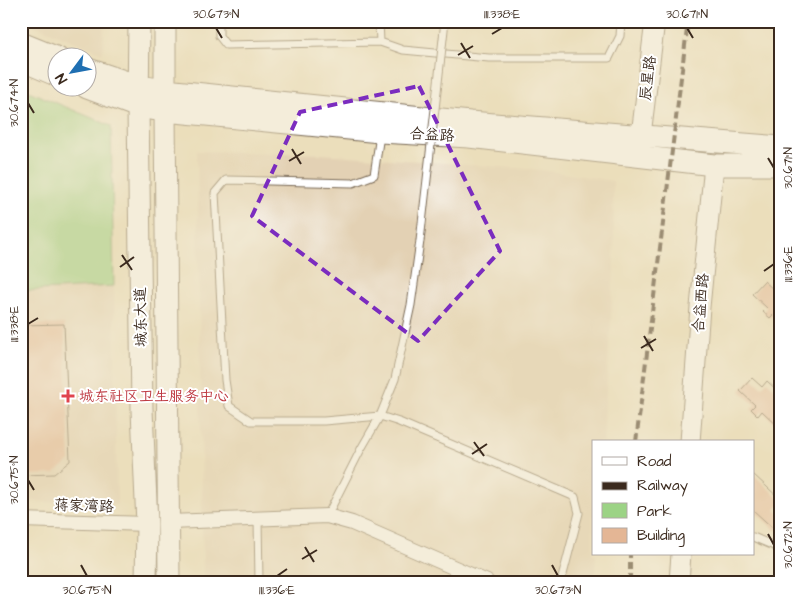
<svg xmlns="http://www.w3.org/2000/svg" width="802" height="603" font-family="'Architects Daughter','LXGW WenKai TC',sans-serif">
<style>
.built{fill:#e3d1b4}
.green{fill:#9cd385;stroke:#6c7e52}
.building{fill:#e4b695}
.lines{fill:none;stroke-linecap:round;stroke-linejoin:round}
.lane-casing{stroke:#796955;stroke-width:9}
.street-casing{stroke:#796955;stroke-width:16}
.secondary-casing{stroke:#796955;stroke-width:21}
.primary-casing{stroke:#796955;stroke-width:23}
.lane{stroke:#fff;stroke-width:7}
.street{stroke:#fff;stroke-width:14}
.secondary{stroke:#fff;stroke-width:19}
.primary{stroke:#fff;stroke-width:21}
.rail{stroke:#3b2a1e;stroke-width:4;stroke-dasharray:8 4;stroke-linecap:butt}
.lane-bridge-casing{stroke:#796955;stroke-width:9;stroke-linecap:butt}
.lane-bridge{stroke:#fff;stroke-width:7}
.marked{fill:none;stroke:#7b2cbf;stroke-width:4;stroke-dasharray:10 6;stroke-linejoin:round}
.ticks{fill:none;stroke:#3b2a1e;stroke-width:2}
.health-dot{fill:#e0444e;stroke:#fff;stroke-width:2}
.labels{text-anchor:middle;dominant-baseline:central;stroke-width:4;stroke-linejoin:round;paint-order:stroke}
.street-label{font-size:15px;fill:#3b2a1e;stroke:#fff}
.health-label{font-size:15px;fill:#be3a42;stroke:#fff;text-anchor:start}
.neatline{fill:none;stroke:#3b2a1e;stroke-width:2}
.ticks-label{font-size:12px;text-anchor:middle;fill:#3b2a1e}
</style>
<rect width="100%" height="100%" fill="#fff"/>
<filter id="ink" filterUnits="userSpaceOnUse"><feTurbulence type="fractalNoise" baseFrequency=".02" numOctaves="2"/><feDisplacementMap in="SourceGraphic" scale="10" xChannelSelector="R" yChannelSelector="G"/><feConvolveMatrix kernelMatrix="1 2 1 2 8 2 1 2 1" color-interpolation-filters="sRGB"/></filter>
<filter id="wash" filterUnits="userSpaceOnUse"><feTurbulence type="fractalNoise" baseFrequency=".0096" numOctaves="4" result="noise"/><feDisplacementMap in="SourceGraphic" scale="20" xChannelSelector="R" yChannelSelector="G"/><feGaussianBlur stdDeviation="1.12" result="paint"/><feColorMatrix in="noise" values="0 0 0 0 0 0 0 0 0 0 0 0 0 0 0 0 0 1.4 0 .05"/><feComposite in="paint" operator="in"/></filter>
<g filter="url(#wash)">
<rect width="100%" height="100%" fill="#ebdebb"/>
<path class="built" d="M 24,21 L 104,21 L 103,53 Z
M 197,151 L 320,154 L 543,170 L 613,181 L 614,270 L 603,442 L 593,442 L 593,554 L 596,554 L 594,582 L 203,582 Z
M 114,286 L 117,505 L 21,501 L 21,291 Z"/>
<path class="green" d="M 21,88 L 111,126 L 114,286 L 21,291 Z"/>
<g id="blocks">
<path class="building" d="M 764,281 L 774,290 L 781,282 L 781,320 L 774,314 L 770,318 L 763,312 L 767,308 L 752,294 Z
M 64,324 L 70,461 L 54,474 L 21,475 L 21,325 Z
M 752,378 L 762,387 L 767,381 L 781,394 L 781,429 L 762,411 L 758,416 L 751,409 L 755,405 L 740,391 Z
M 753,474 L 781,500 L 781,503 L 775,510 L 781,515 L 781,525 L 776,531 L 753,510 Z"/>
</g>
</g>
<g filter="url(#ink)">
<use href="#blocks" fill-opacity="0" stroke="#796955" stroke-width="1"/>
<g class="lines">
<g class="lane-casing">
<path id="lane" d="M 219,21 L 219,36 L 226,45 L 380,42 L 403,50 L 489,58 L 609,58 L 620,36 L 621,21
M 379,21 L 380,42
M 380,135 L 374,175 L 353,183 L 226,180 L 215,193 L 225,380 L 229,406 L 251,421 L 324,421 L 380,416 L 399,422 L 575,497 L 579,513 L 561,582
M 327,516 L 361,449 L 380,416 L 395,379 L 411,305 L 420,241
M 258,519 L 259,582
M 753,537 L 781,549"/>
</g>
<g class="street-casing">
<path id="street" d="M 21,520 L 147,524
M 169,522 L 327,516 L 352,523 L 487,582"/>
</g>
<g class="secondary-casing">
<path id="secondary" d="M 641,135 L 655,21
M 690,442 L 700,307 L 714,165
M 679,582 L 681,554"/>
</g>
<g class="primary-casing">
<path id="primary" d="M 139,21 L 138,107 L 142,410 L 147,524 L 146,582
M 165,21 L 165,111 L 169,582
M 21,43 L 58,58
M 21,60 L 58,76
M 88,69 L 139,86 L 165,90 L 470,122 L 781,147
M 87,88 L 138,107 L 165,111 L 380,132 L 469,137 L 714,165 L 781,165"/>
</g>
<use href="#lane" class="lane"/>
<use href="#street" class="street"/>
<use href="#secondary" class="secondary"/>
<use href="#primary" class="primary"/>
<path class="rail" d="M 636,442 L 688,21
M 630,582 L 630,554"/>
<g class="lane-bridge-casing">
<path id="lane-bridge" d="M 420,241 L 445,21"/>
</g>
<use href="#lane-bridge" class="lane-bridge"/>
</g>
</g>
<path d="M0 0H802V603H0ZM 419,86 L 500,251 L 418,341 L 252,216 L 300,112 Z" fill="#ebdebb" fill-opacity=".55" fill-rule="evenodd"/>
<path class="marked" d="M 419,86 L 500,251 L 418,341 L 252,216 L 300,112 Z"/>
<path class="ticks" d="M 216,28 L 222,38M 687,28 L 693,38M 492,34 L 502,28M 461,43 L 470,58M 458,55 L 473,46M 28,103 L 34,113M 292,149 L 301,164M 768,158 L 774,168M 289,161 L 304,152M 122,255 L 132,270M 120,267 L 134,257M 764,271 L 774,264M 28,324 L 38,318M 644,336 L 653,351M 641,348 L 656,339M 474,442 L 484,456M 472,454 L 487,444M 28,480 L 34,490M 768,534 L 774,545M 305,547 L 314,562M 302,559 L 317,550M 81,565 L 87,576M 552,565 L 558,576M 277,576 L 287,569"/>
<path class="health-dot" d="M65.5 388.5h5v5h5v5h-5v5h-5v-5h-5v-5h5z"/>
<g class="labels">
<g class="street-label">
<text transform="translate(648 78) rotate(-83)">辰星路</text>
<text transform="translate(432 135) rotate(3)">合益路</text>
<text transform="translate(701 303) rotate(-85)">合益西路</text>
<text transform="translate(141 317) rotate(-91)">城东大道</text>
<text transform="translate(84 506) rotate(2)">蒋家湾路</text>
</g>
<g class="health-label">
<text x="79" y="396">城东社区卫生服务中心</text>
</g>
</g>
<rect width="802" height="603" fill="none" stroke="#fff" stroke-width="55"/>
<rect x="592" y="440" width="162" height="115" fill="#ffffff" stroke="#b1aaa5"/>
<rect x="602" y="457" width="25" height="8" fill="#ffffff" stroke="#b1aaa5"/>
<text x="637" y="466" font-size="15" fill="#3b2a1e">Road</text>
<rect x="602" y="482" width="25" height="8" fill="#3b2a1e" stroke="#b1aaa5"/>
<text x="637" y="490" font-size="15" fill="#3b2a1e">Railway</text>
<rect x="602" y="503" width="25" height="15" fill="#9cd385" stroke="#b1aaa5"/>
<text x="637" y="516" font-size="15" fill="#3b2a1e">Park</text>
<rect x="602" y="528" width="25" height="15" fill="#e4b695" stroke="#b1aaa5"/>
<text x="637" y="540" font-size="15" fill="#3b2a1e">Building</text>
<g transform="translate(72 72) rotate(238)"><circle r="24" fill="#ffffff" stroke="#b1aaa5"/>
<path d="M0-4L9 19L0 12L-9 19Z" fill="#1f6fb2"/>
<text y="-8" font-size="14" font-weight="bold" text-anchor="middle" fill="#3b2a1e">N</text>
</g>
<rect x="28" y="28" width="746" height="548" class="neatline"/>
<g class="ticks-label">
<text x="216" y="18">30.673°N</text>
<text x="502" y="18">111.338°E</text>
<text x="687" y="18">30.671°N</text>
<text transform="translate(14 103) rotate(-90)" y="4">30.674°N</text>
<text transform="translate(788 168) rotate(-90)" y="4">30.671°N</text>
<text transform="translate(788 264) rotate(-90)" y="4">111.336°E</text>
<text transform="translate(14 324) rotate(-90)" y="4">111.338°E</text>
<text transform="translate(14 480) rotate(-90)" y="4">30.675°N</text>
<text transform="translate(788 545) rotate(-90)" y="4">30.672°N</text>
<text x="87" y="594">30.675°N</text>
<text x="277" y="594">111.336°E</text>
<text x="558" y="594">30.673°N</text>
</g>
</svg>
